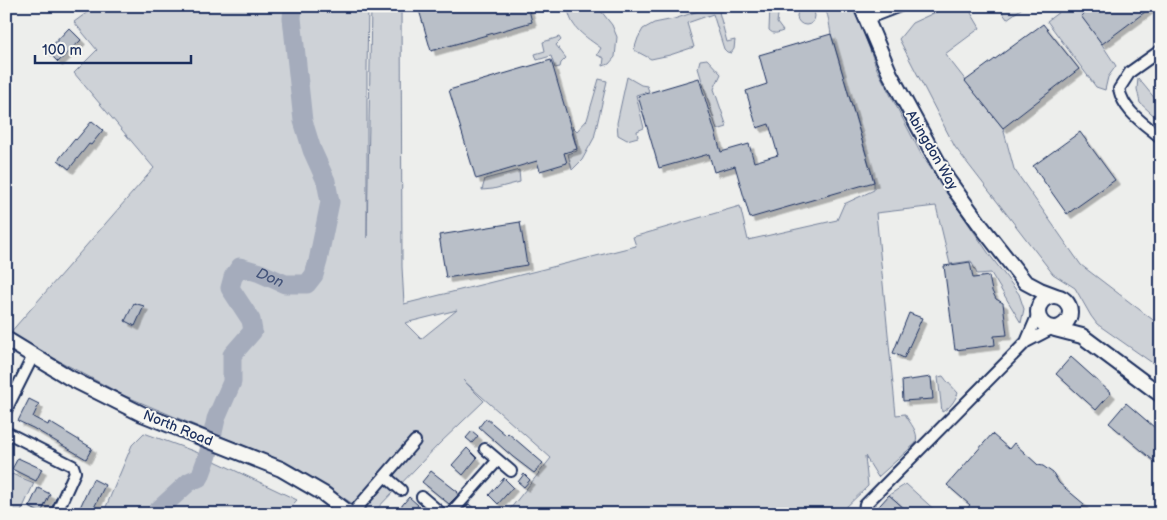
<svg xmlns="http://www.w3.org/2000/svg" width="1167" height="520" font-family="'Balsamiq Sans',sans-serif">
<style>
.green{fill:#ced2d7;stroke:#74809a;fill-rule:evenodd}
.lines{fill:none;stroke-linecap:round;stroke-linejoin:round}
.river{stroke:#a5acbc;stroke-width:19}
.building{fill:#b9bfc8;stroke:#1b2f5e;filter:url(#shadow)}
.street-casing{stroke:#1b2f5e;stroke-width:14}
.secondary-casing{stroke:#1b2f5e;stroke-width:18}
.street{stroke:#f6f6f2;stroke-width:10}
.secondary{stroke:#f6f6f2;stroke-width:14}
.labels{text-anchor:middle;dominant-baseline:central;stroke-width:4;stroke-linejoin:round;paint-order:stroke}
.street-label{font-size:14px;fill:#1b2f5e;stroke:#f6f6f2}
.water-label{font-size:15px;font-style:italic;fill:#44547a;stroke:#f6f6f2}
</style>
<defs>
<filter id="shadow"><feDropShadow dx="4.5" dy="4.5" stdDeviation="0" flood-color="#0004"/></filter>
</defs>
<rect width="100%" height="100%" fill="#edeeec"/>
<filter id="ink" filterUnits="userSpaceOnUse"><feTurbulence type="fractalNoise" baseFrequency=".02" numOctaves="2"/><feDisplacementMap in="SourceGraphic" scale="10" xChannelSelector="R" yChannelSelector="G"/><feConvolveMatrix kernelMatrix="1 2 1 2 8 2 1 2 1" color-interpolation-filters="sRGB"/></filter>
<g filter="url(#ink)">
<path class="green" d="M 96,6 L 368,6 L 367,70 L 367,238 L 371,6 L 401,6 L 402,267 L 404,304 L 636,246 L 633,237 L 740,206 L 748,240 L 837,220 L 844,204 L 874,190 L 874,181 L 831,34 C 829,24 829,14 823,6 L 854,6 L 877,69 L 921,154 L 989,254 L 1019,294 L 1024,309 L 1021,323 L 991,273 L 977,274 L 971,261 L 950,264 L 936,206 L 876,213 L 896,415 L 905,414 C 910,424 919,431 916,443 L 878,477 L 865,456 L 868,486 L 839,514 L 506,514 L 551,458 L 463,380 L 484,401 L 439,444 L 372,514 L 369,514 L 293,466 L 268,456 L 123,395 L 9,334 L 154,168 L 74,73 L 97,50 L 74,22 ZM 457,310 L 421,339 L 405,323 Z
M 568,6 L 597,6 L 612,25 L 617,37 L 615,57 L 609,64 L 603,66 L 604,58 L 597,55 L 601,48 C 585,36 569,28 568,6 Z
M 714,6 L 740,6 L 719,12 L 727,42 L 735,40 L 734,49 L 731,53 L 727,52 L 724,49 L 713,14 L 687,23 L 694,47 L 670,55 L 651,59 L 634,50 L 638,38 L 643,29 L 654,23 L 674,19 Z
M 770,6 L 779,6 L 777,23 L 783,31 C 777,33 774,35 769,30 Z
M 949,6 L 967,6 L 980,28 L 945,54 L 1003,128 L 1014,169 L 1081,265 L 1161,326 L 1161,369 L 1097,324 L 1091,316 L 1075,288 L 1053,274 L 955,147 L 899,39 L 912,23 Z
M 1000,6 L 1025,6 L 1007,19 L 1002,12 Z
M 1067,6 L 1077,6 L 1116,66 L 1108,77 L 1105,90 L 1096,87 L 1047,21 Z
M797 16a9 9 0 1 1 18 0a9 9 0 1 1-18 0Z
M 559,37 L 561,40 L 556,45 L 566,58 L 561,63 L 560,67 L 555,68 L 551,56 L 537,60 L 535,54 L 545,51 L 543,42 Z
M 707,59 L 721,74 L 714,89 L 727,127 L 717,130 L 698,68 L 700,60 Z
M 627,77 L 641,85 L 647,86 L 649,91 L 636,95 L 644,128 L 637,131 L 638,137 L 627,140 L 618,135 L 617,123 Z
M 1138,78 L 1161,106 L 1161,122 L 1140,103 L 1137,89 Z
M 599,79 L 607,81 L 594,138 L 582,160 L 572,170 L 568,154 L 577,151 L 572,126 L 577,131 L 587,120 Z
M 519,170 L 520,182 L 493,189 L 482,190 L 485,179 Z
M 943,376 C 947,382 953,387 958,393 C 954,402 950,408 942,412 L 938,377 Z
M 144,433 L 196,452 L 297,500 L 284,514 L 103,514 L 132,445 Z
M 12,474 L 34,483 L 20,514 L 6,514 L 6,486 Z
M 906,484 L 939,514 L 911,514 L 889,495 Z"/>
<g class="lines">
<path class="river" id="s1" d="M 154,514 L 189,482 L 200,477 L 208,455 L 216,419 L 232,382 L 232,355 L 253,331 L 251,320 L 230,288 L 233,277 L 240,267 L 260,273 L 285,284 L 307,284 L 314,275 L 318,261 L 330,202 L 326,181 L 312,150 L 303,121 L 292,18 L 293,6"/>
</g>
<path class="building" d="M 430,6 L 528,6 L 532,22 L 431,51 L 419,10 Z
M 1094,6 L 1153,6 L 1102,44 L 1081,16 Z
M 1043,24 L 1079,69 L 1003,128 L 965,81 Z
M 69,28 L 81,40 L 58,62 L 47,51 Z
M 831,34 L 874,182 L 750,218 L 735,166 L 714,172 L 709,154 L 659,168 L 638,96 L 699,78 L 721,152 L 749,144 L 754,162 L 778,155 L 769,124 L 757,128 L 746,91 L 767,84 L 759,55 Z
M 551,60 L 577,149 L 564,153 L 567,163 L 540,171 L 537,161 L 476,179 L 449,90 Z
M 92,121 L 103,130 L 91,145 L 89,144 L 69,169 L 58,160 L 75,139 L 76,140 Z
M 1080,132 L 1115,180 L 1067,214 L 1033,166 Z
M 520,222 L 527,265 L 446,278 L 439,235 Z
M 970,262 L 973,278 L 989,276 L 992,291 L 996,299 L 1003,303 L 1007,335 L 994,336 L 995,345 L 955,350 L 944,266 Z
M 134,303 L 144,306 L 135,326 L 125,321 Z
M 909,313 L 922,318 L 904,358 L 893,353 Z
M 1071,357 L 1111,393 L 1096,410 L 1056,374 Z
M 931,377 L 933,399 L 903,401 L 902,381 Z
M 29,399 L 39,404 L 33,417 L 48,425 L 49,422 L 92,448 L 86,459 L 33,428 L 18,421 Z
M 1126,403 L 1161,433 L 1161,467 L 1109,423 Z
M 486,418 L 506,435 L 508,433 L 543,463 L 534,473 L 513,457 L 479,427 Z
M 472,431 L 478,436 L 472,443 L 466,438 Z
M 992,434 L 1009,449 L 1014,443 L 1038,465 L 1043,466 L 1053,473 L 1059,483 L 1084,504 L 1076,514 L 963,514 L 970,505 L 947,485 Z
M 467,448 L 477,458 L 463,475 L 452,465 Z
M 18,458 L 42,469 L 36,481 L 12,469 Z
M 431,471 L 458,492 L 457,493 L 458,495 L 449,504 L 422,482 Z
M 524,474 L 530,480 L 524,487 L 518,482 Z
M 504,478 L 513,487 L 498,504 L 489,495 Z
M 93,479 L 105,485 L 91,514 L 77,514 Z
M 38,488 L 50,494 L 41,513 L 29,507 Z
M 889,495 L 896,501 L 910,514 L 872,514 Z
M 409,497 L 418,505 L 410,514 L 395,514 Z
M 469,504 L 480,514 L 460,513 Z"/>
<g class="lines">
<g class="street-casing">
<path id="street" d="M 866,19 L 900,6
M 1161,50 L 1130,72 L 1119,89 C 1124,112 1144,123 1161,138
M 1026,342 L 1038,314
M 6,410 L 33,356
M 6,432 L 73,466 L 75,472 L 56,514
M 485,449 L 511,471
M 385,476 L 401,490
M 422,497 L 442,514
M 352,514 L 415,441
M 450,514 L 498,460
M 863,514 L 865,505 L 1026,342 L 1053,328"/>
</g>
<g class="secondary-casing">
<path id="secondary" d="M 861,6 L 890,74 L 947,179 L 981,226 L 1025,282 L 1040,290 L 1056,296
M1038 312a16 16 0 1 1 32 0a16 16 0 1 1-32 0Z
M 1055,329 L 1082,336 L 1161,395
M 6,339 L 70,378 L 142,414 L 281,469 L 324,494 L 350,514"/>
</g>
<use href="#street" class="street"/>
<use href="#secondary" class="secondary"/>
</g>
</g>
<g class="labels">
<g class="street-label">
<text transform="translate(932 150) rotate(60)">Abingdon Way</text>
<text transform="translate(178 428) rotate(22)">North Road</text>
</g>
<g class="water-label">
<text stroke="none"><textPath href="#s1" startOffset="324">Don</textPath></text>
</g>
</g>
<rect width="1167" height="520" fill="none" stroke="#f6f6f2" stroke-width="25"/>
<rect x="12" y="12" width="1142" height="495" fill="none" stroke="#1b2f5e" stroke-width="2" filter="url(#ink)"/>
<path d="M35 55v8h156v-8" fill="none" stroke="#1b2f5e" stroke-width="2.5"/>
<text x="42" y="55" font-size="15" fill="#1b2f5e" stroke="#f6f6f2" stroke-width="4" paint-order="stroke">100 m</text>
</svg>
